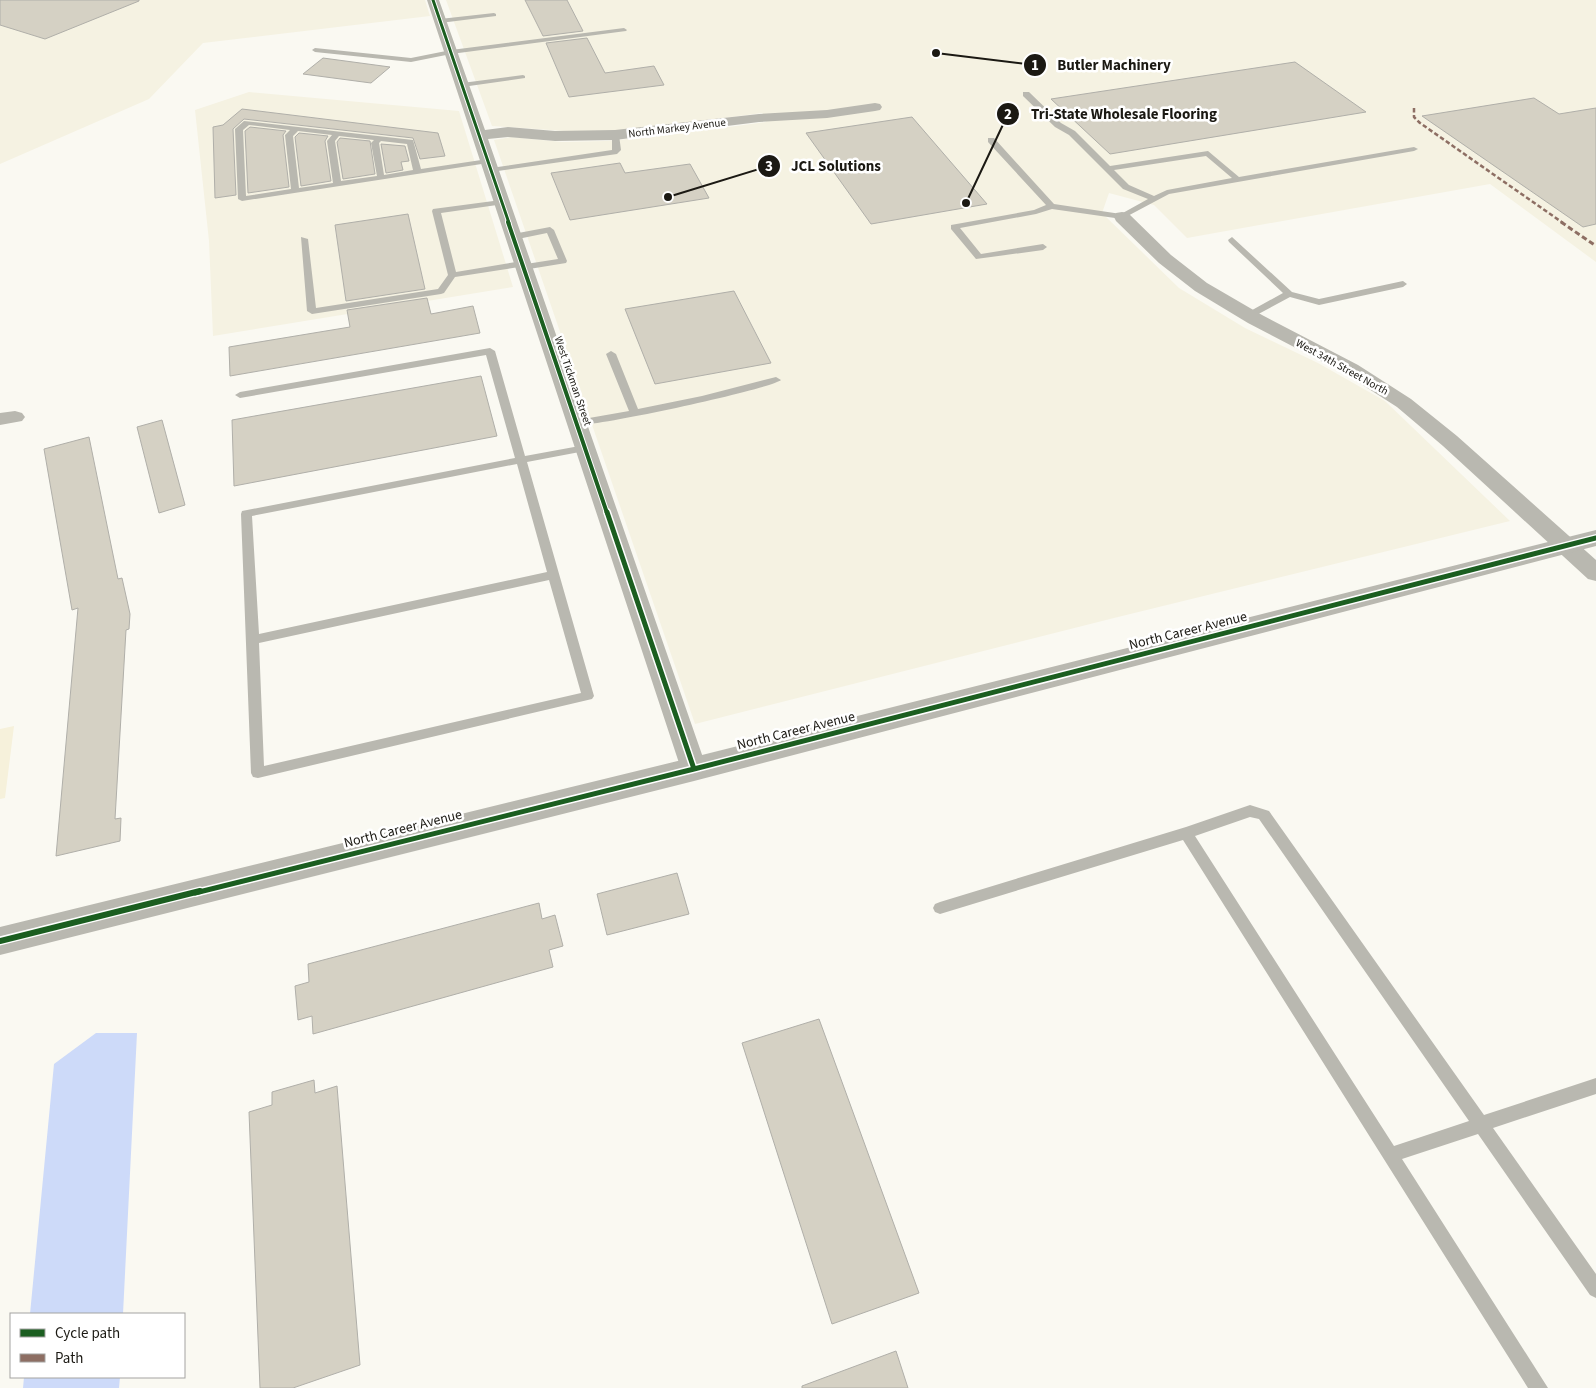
<svg xmlns="http://www.w3.org/2000/svg" width="1596" height="1388" font-family="'Source Sans 3',sans-serif">
<style>
.built{fill:#f5f2e2}
.green{fill:#f6f1db}
.water{fill:#cddaf9}
.building{fill:#d5d1c4;stroke:#b0afa9}
.lines{fill:none;stroke-linecap:round;stroke-linejoin:round}
.service{fill:#b9b8b0;fill-rule:evenodd}
.minor{fill:#b9b8b0;fill-rule:evenodd}
.tertiary{fill:#b9b8b0;fill-rule:evenodd}
.quiet-far1{stroke:#8d6e63;stroke-width:2.5;stroke-dasharray:4.5 2.5;stroke-linecap:butt}
.quiet{stroke:#8d6e63;stroke-width:3;stroke-dasharray:5.5 3;stroke-linecap:butt}
.cycleway-far3-casing{stroke:#fff;stroke-width:5}
.cycleway-far2-casing{stroke:#fff;stroke-width:6}
.cycleway-far1-casing{stroke:#fff;stroke-width:8}
.cycleway-casing{stroke:#fff;stroke-width:9}
.cycleway-far3{stroke:#1b5e20;stroke-width:3}
.cycleway-far2{stroke:#1b5e20;stroke-width:4}
.cycleway-far1{stroke:#1b5e20;stroke-width:5}
.cycleway{stroke:#1b5e20;stroke-width:6}
.labels{text-anchor:middle;dominant-baseline:central;stroke-width:5;stroke-linejoin:round;paint-order:stroke}
.far-street-label{font-size:11px;fill:#1b1913;stroke:#fff}
.street-label{font-size:14px;fill:#1b1913;stroke:#fff}
.leader{fill:none;stroke:#1b1913;stroke-width:2}
.callout-dot{fill:#1b1913;stroke:#fff;stroke-width:2}
.mark-label{font-size:15px;text-anchor:middle;font-weight:bold;fill:#fff}
.callout-label{font-size:15px;text-anchor:middle;font-weight:bold;fill:#1b1913;stroke:#fff;stroke-width:5;stroke-linejoin:round;paint-order:stroke}
</style>
<rect width="100%" height="100%" fill="#faf9f2"/>
<path class="built" d="M 0,0 L 425,0 L 430,16 L 203,43 L 149,99 L 0,164 Z
M 446,0 L 1596,0 L 1596,262 L 1490,184 L 1187,238 L 1154,205 L 1109,193 L 1102,213 L 1179,288 L 1245,328 L 1318,363 L 1385,401 L 1510,521 L 1114,618 L 695,724 L 494,140 L 511,137 L 562,142 L 605,141 L 654,137 L 766,122 L 762,113 L 617,132 L 578,132 L 492,126 Z
M 249,92 L 459,111 L 513,287 L 213,336 L 209,241 L 195,110 Z"/>
<path class="green" d="M 14,726 L 5,798 L 0,799 L 0,729 Z"/>
<path class="water" d="M 96,1033 L 137,1033 L 123,1314 L 30,1314 L 54,1064 Z
M 24,1377 L 120,1377 L 119,1388 L 23,1388 Z"/>
<path class="building" d="M 0,0 L 139,0 L 139,1 L 45,39 L 0,25 Z
M 525,0 L 567,0 L 583,31 L 543,36 Z
M 587,38 L 605,73 L 654,66 L 664,85 L 569,97 L 546,43 Z
M 323,58 L 390,67 L 371,83 L 303,74 Z
M 1295,62 L 1366,112 L 1110,154 L 1051,99 Z
M 1534,98 L 1559,114 L 1596,108 L 1596,224 L 1583,227 L 1422,116 Z
M 242,109 L 438,133 L 445,156 L 420,159 L 413,138 L 244,119 L 233,129 L 236,195 L 215,198 L 213,127 L 223,125 Z
M 912,117 L 987,204 L 871,224 L 806,133 Z
M 250,127 L 286,131 L 283,135 L 289,187 L 248,193 L 245,131 Z
M 299,133 L 328,136 L 325,141 L 331,181 L 301,186 L 295,137 Z
M 340,138 L 370,141 L 375,174 L 343,179 L 337,142 Z
M 381,144 L 405,146 L 409,161 L 401,162 L 403,170 L 386,173 Z
M 620,163 L 625,173 L 690,164 L 709,198 L 570,220 L 551,173 Z
M 408,214 L 425,289 L 346,301 L 335,225 Z
M 734,291 L 771,363 L 655,384 L 625,309 Z
M 427,298 L 431,314 L 473,306 L 480,333 L 230,376 L 229,347 L 350,327 L 347,310 Z
M 481,376 L 497,436 L 234,486 L 232,420 Z
M 162,420 L 185,505 L 159,513 L 137,427 Z
M 89,437 L 118,579 L 122,578 L 130,614 L 129,629 L 126,630 L 115,819 L 121,818 L 120,841 L 56,856 L 78,608 L 72,610 L 44,449 Z
M 677,873 L 689,914 L 607,935 L 597,894 Z
M 539,903 L 542,919 L 555,915 L 563,946 L 549,950 L 553,967 L 313,1034 L 312,1016 L 298,1020 L 295,986 L 309,982 L 308,964 Z
M 819,1019 L 919,1293 L 832,1324 L 742,1043 Z
M 314,1080 L 315,1093 L 337,1086 L 360,1365 L 293,1388 L 260,1388 L 249,1112 L 272,1105 L 272,1092 Z
M 896,1351 L 908,1388 L 802,1388 L 802,1386 Z"/>
<g class="lines">
<path class="service" d="M 494,13 L 496,14 L 496,16 L 440,23 L 437,21 L 440,19 Z
M 624,28 L 627,30 L 626,31 L 451,54 L 411,62 L 315,52 L 312,50 L 315,48 L 411,58 L 451,50 Z
M 523,75 L 525,76 L 525,78 L 462,87 L 458,85 L 462,83 Z
M 1023,92 L 1029,92 L 1061,123 L 1075,131 L 1110,166 L 1208,151 L 1239,177 L 1414,147 L 1418,149 L 1414,151 L 1169,194 L 1122,219 L 1052,209 L 1036,214 L 960,228 L 981,254 L 1043,244 L 1047,247 L 1043,250 L 976,259 L 951,229 L 951,225 L 1034,210 L 1046,205 L 988,142 L 988,138 L 994,138 L 1054,204 L 1121,214 L 1148,199 L 1123,189 L 1069,135 L 1055,127 L 1023,96 ZM 1206,156 L 1232,178 L 1167,190 L 1154,196 L 1129,185 L 1114,170 Z
M 244,121 L 413,140 L 421,169 L 488,159 L 492,161 L 488,163 L 242,201 L 238,199 L 235,129 ZM 249,125 L 290,130 L 285,135 L 291,189 L 246,196 L 243,130 ZM 298,131 L 332,135 L 327,141 L 333,183 L 299,188 L 293,136 ZM 339,136 L 374,140 L 371,143 L 377,176 L 341,181 L 335,141 ZM 381,141 L 407,144 L 413,170 L 384,175 L 379,143 Z
M 612,133 L 619,135 L 621,150 L 617,154 L 491,172 L 487,170 L 491,168 L 612,150 Z
M 501,200 L 504,200 L 504,204 L 441,213 L 456,272 L 522,261 L 526,264 L 558,259 L 547,233 L 513,240 L 509,237 L 513,234 L 550,227 L 554,230 L 567,261 L 566,263 L 523,270 L 519,267 L 455,277 L 444,293 L 441,294 L 312,314 L 307,311 L 301,237 L 308,239 L 316,308 L 438,289 L 448,275 L 432,211 L 433,209 Z
M 1232,237 L 1292,292 L 1319,299 L 1403,281 L 1407,284 L 1403,287 L 1319,305 L 1290,297 L 1251,318 L 1245,318 L 1245,314 L 1283,293 L 1229,242 L 1228,240 Z
M 490,348 L 495,351 L 525,456 L 585,445 L 590,448 L 585,451 L 527,462 L 594,696 L 592,699 L 258,778 L 253,777 L 251,773 L 241,514 L 242,511 L 515,458 L 486,355 L 240,398 L 235,395 L 240,392 ZM 517,464 L 547,572 L 259,634 L 252,516 ZM 549,580 L 581,693 L 264,766 L 259,643 Z
M 611,351 L 616,354 L 638,409 L 702,396 L 776,377 L 781,380 C 771,389 587,429 572,425 L 572,421 L 629,411 L 606,354 Z
M 1250,805 L 1269,811 L 1484,1115 L 1596,1078 L 1596,1094 L 1493,1128 L 1596,1274 L 1596,1298 L 1590,1295 L 1478,1134 L 1402,1159 L 1548,1388 L 1528,1388 L 1183,840 L 940,914 L 935,912 L 933,908 L 935,904 L 940,902 L 1186,827 ZM 1250,817 L 1259,819 L 1469,1121 L 1394,1146 L 1195,836 Z"/>
<path class="minor" d="M 427,0 L 439,0 L 485,130 L 508,127 L 555,131 L 615,130 L 759,114 L 827,110 L 875,103 L 880,104 L 882,107 L 880,110 L 875,111 L 827,118 L 759,122 L 615,140 L 555,141 L 508,137 L 488,139 L 707,769 L 703,776 L 694,779 L 685,776 L 681,769 Z
M 1122,212 L 1128,213 L 1171,255 L 1207,283 L 1262,315 L 1358,365 L 1411,399 L 1457,436 L 1596,560 L 1596,581 L 1588,579 L 1443,446 L 1397,407 L 1344,373 L 1248,323 L 1195,291 L 1159,263 L 1116,221 L 1114,217 L 1116,213 Z
M 15,411 L 22,413 L 25,417 L 22,421 L 0,425 L 0,413 Z"/>
<path class="tertiary" d="M 1596,530 L 1596,546 L 694,781 L 0,955 L 0,927 L 694,757 Z"/>
<path class="quiet-far1" d="M 1414,108 L 1414,117 L 1420,123 L 1563,223"/>
<path class="quiet" d="M 1561,222 L 1596,246"/>
<g class="cycleway-far3-casing">
<path id="cycleway-far3" d="M 433,0 L 509,223"/>
</g>
<g class="cycleway-far2-casing">
<path id="cycleway-far2" d="M 508,222 L 607,513"/>
</g>
<g class="cycleway-far1-casing">
<path id="cycleway-far1" d="M 607,512 L 694,769
M 195,893 L 694,769 L 1596,538"/>
</g>
<g class="cycleway-casing">
<path id="cycleway" d="M 0,941 L 200,891"/>
</g>
<use href="#cycleway-far3" class="cycleway-far3"/>
<use href="#cycleway-far2" class="cycleway-far2"/>
<use href="#cycleway-far1" class="cycleway-far1"/>
<use href="#cycleway" class="cycleway"/>
</g>
<g class="labels">
<g class="far-street-label">
<text transform="translate(677 128) rotate(-7)">North Markey Avenue</text>
<text transform="translate(1342 367) rotate(29)">West 34th Street North</text>
<text transform="translate(573 381) rotate(71)">West Tickman Street</text>
</g>
<g class="street-label">
<text transform="translate(1188 631) rotate(-14)">North Career Avenue</text>
<text transform="translate(796 731) rotate(-14)">North Career Avenue</text>
<text transform="translate(403 829) rotate(-14)">North Career Avenue</text>
</g>
</g>
<path class="leader" d="M936 53L1035 65M966 203L1008 114M668 197L769 166"/>
<g class="callout-dot">
<circle cx="936" cy="53" r="5"/>
<circle cx="966" cy="203" r="5"/>
<circle cx="668" cy="197" r="5"/>
<circle cx="1035" cy="65" r="12"/>
<circle cx="1008" cy="114" r="12"/>
<circle cx="769" cy="166" r="12"/>
</g>
<g class="mark-label">
<text x="1035" y="70">1</text>
<text x="1008" y="119">2</text>
<text x="769" y="171">3</text>
</g>
<g class="callout-label">
<text x="1114" y="70">Butler Machinery</text>
<text x="1124" y="119">Tri-State Wholesale Flooring</text>
<text x="836" y="171">JCL Solutions</text>
</g>
<rect x="10" y="1313" width="175" height="65" fill="#ffffff" stroke="#a4a3a1"/>
<rect x="20" y="1329" width="25" height="8" fill="#1b5e20" stroke="#a4a3a1"/>
<text x="55" y="1338" font-size="15" fill="#1b1913">Cycle path</text>
<rect x="20" y="1354" width="25" height="8" fill="#8d6e63" stroke="#a4a3a1"/>
<text x="55" y="1363" font-size="15" fill="#1b1913">Path</text>
</svg>
